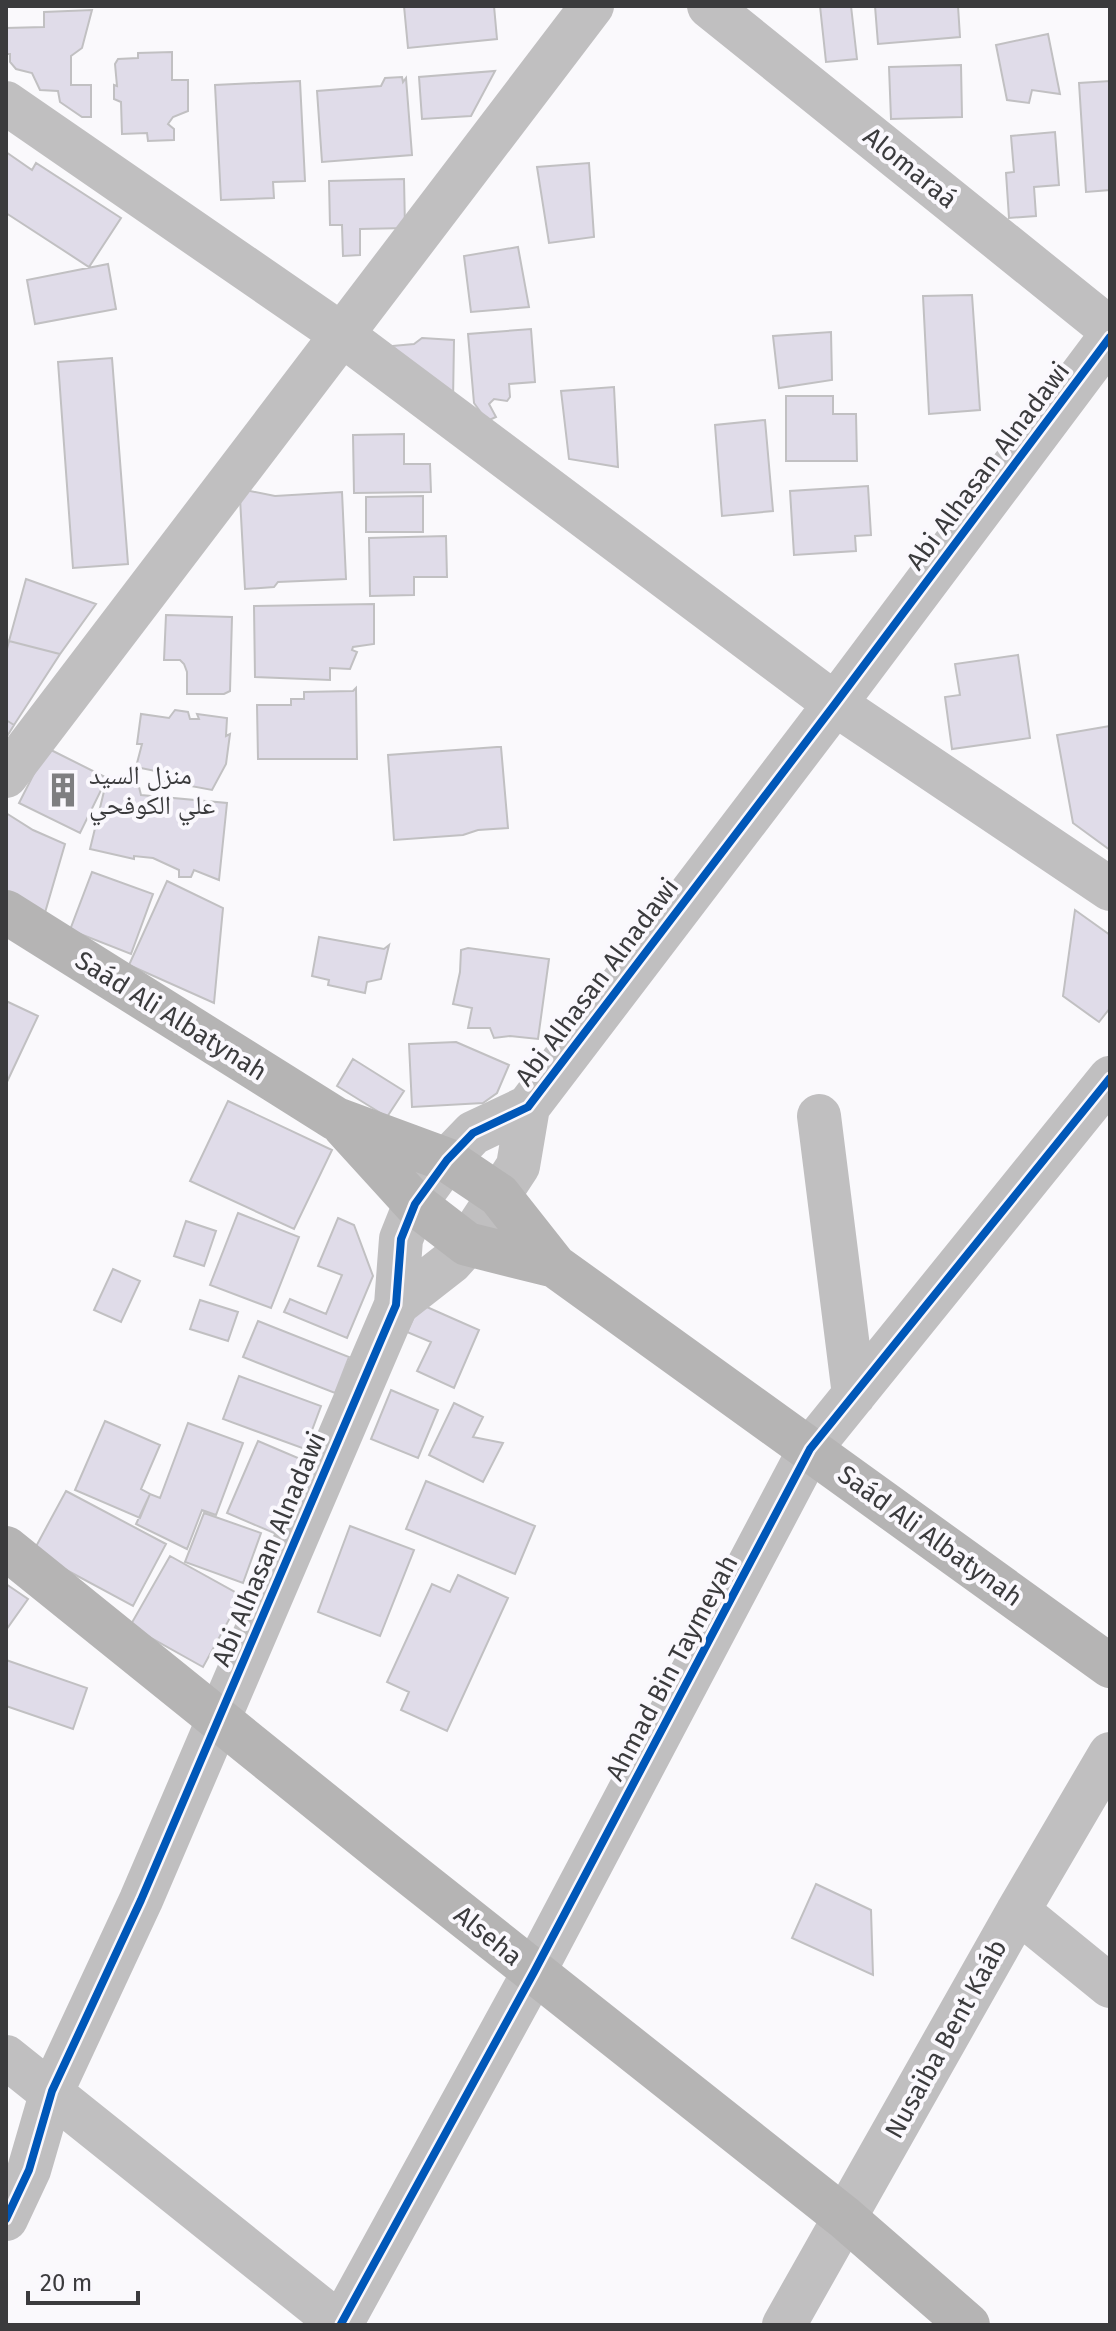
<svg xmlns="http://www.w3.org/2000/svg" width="1116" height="2331" font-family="'Fira Sans','Noto Naskh Arabic',sans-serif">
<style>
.building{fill:#e0dce9;stroke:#c1c0c2;stroke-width:2}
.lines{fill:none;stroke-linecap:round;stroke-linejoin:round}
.minor{stroke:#c0bfc0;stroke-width:44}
.secondary{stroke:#b5b4b4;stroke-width:44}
.cycleway-casing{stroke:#faf8fd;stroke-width:13}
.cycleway{stroke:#0057b8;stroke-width:8}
.labels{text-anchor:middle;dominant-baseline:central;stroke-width:8;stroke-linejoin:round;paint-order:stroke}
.street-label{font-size:26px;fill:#3b3b3d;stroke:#faf8fd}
.poi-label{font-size:26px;fill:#3b3b3d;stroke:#faf8fd;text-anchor:start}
</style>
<rect width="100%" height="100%" fill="#faf9fc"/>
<path class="building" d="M 404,6 L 494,6 L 497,39 L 408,48 Z
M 820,6 L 851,6 L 857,59 L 826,62 Z
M 875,6 L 958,6 L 960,37 L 878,44 Z
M 92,10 L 82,48 L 71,56 L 71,85 L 91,85 L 91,117 L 82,117 L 60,102 L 58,91 L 40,90 L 32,73 L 16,69 L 10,62 L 10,54 L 6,54 L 6,28 L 44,27 L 44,12 Z
M 1048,34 L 1060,94 L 1032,90 L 1029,103 L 1007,100 L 996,45 Z
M 172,52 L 172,80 L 188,80 L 188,111 L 173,117 L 168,124 L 174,129 L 174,140 L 148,141 L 147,133 L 122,134 L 121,102 L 114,99 L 114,85 L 117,86 L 115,64 L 118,59 L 138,58 L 138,53 Z
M 961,65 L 962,117 L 891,119 L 889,67 Z
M 495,71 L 471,116 L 422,119 L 419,77 Z
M 402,77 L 403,82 L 406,78 L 412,155 L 322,162 L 317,91 L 381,86 L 385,78 Z
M 300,81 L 305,181 L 273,182 L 274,198 L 221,200 L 215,85 Z
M 1110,81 L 1110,190 L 1086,192 L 1079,83 Z
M 1055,132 L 1059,185 L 1034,187 L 1036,216 L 1009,218 L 1006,173 L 1014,172 L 1011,136 Z
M 6,152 L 32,170 L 36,163 L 121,218 L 89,267 L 6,213 Z
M 589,163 L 594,237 L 549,243 L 537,167 Z
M 404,179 L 405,228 L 360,229 L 360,255 L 343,256 L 342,225 L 330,225 L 329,181 Z
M 518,247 L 529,307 L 471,312 L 464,256 Z
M 108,264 L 116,309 L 35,324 L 27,280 Z
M 972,295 L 980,410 L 929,414 L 923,296 Z
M 531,329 L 535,382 L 509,384 L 510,397 L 507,401 L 494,399 L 489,404 L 496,417 L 487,421 L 474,403 L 468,334 Z
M 831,332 L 832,380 L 779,388 L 773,336 Z
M 422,338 L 454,340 L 453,402 L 392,346 L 414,344 Z
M 112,358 L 128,564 L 73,568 L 58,362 Z
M 614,387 L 618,467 L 569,459 L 561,391 Z
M 786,396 L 833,396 L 833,414 L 856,414 L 857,461 L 786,461 Z
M 765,420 L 773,511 L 722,516 L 715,425 Z
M 404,434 L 404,464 L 430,464 L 431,492 L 354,493 L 353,435 Z
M 868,486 L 871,535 L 855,536 L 856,551 L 794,555 L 790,491 Z
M 245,490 L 275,496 L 342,492 L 346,579 L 278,582 L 274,587 L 245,589 L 240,498 Z
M 423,496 L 423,532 L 366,532 L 366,497 Z
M 446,536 L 447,577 L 414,577 L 414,595 L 370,596 L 369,538 Z
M 26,579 L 96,604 L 60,654 L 9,641 Z
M 374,604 L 374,644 L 353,647 L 352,650 L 357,652 L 350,669 L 330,668 L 330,680 L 255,677 L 254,606 Z
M 166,615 L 232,617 L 230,691 L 224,694 L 187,694 L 187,672 L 184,664 L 180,660 L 164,660 Z
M 9,641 L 60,654 L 14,725 L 6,720 L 6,653 Z
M 1018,655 L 1030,738 L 952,749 L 945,697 L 960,695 L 955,664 Z
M 356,688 L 357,759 L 258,759 L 257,705 L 291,705 L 291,699 L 304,699 L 304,692 L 353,691 Z
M 175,710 L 188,712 L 190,719 L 199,719 L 197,714 L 227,718 L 226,736 L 230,734 L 226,764 L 212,790 L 164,781 L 165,773 L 136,767 L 142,744 L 137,744 L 141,714 L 169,718 Z
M 6,720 L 14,725 L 6,738 Z
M 1110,726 L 1110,850 L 1073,823 L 1057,735 Z
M 497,747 L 501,747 L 508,828 L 478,830 L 463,835 L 394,840 L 388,755 Z
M 47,748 L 107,778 L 80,833 L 19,803 Z
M 107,779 L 139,787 L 141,795 L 227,803 L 219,880 L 194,870 L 191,877 L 179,877 L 179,870 L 153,858 L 134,856 L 134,859 L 90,849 Z
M 6,813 L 33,830 L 65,844 L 44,916 L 6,896 Z
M 92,872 L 153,894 L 131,954 L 70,930 Z
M 167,881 L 223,908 L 214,1003 L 129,965 Z
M 1075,910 L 1110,935 L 1110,1008 L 1099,1022 L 1063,996 Z
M 319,937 L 384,949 L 389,945 L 381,979 L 367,982 L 365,993 L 328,985 L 329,980 L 312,976 Z
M 468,948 L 549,959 L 538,1039 L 510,1036 L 494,1038 L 490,1028 L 468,1028 L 472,1008 L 453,1004 L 460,972 L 461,950 Z
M 6,1001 L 38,1016 L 6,1084 Z
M 456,1042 L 509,1065 L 497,1093 L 483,1103 L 412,1107 L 409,1044 Z
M 353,1059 L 404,1091 L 387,1117 L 337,1086 Z
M 228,1101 L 332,1150 L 294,1229 L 190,1181 Z
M 238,1213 L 299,1237 L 271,1308 L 210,1285 Z
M 338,1218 L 354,1225 L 373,1276 L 347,1338 L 284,1312 L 290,1299 L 326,1314 L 342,1275 L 318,1266 Z
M 186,1221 L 216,1231 L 204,1266 L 174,1256 Z
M 113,1269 L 140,1281 L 121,1322 L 94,1310 Z
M 200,1300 L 238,1312 L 228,1341 L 190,1329 Z
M 420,1304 L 479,1330 L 454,1388 L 417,1371 L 431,1342 L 407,1332 Z
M 258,1321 L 349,1357 L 335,1393 L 243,1357 Z
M 239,1376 L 321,1406 L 305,1449 L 223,1419 Z
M 391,1390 L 438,1410 L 418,1458 L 371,1439 Z
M 454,1403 L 483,1417 L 473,1437 L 503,1443 L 483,1482 L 429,1455 Z
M 105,1421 L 160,1445 L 141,1489 L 150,1494 L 140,1518 L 75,1490 Z
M 188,1423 L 243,1443 L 216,1515 L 202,1510 L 187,1549 L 136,1524 L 150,1494 L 160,1498 Z
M 258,1441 L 305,1461 L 274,1533 L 227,1513 Z
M 426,1481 L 535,1526 L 515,1574 L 406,1529 Z
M 66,1491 L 166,1544 L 133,1606 L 33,1552 Z
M 204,1513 L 261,1533 L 243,1583 L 185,1562 Z
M 350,1526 L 414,1550 L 380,1636 L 318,1612 Z
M 170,1556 L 242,1596 L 203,1667 L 130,1626 Z
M 458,1575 L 508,1598 L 447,1731 L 401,1710 L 409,1692 L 387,1682 L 432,1584 L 450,1592 Z
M 6,1584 L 28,1599 L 6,1630 Z
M 6,1660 L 87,1688 L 73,1729 L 6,1706 Z
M 816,1884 L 871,1910 L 873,1975 L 792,1938 Z"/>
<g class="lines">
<path class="minor" d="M 709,6 L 1110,329
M 6,103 L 341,334 L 835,704 L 1110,889
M 6,776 L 592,6
M 819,1116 L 854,1395
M 396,1305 L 451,1262 L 467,1244 L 518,1166 L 528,1107
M 1018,1911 L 1110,1986
M 6,2057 L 341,2325
M 6,2219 L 29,2170 L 52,2091 L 141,1900 L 396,1305 L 401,1239 L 415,1204 L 447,1160 L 473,1133 L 528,1107 L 835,704 L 1110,337
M 341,2324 L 534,1972 L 810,1449 L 1110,1078
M 784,2325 L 1018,1911 L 1110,1754"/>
<path class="secondary" d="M 6,912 L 336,1119 L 447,1160 L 499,1195 L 555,1266 L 1110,1666
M 344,1126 L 415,1204 L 467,1244 L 555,1266
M 6,1548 L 388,1856 L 845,2218 L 968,2325"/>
<g class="cycleway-casing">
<path id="cycleway" d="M 6,2219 L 29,2170 L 52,2091 L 141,1900 L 396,1305 L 401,1239 L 415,1204 L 447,1160 L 473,1133 L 528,1107 L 835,704 L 1110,337
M 341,2324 L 534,1972 L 810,1449 L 1110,1078"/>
</g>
<use href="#cycleway" class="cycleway"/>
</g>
<defs>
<g id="building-bare" transform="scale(2.76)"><path d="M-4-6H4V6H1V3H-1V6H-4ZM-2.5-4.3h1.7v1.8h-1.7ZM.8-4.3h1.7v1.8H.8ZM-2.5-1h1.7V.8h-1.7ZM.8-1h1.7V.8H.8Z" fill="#7e7e80" stroke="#faf8fd" stroke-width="2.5" paint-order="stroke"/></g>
</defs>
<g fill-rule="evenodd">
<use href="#building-bare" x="63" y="790"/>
</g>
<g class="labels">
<g class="street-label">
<text transform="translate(910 168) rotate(39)">Alomaraá</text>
<text transform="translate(988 466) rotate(-53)">Abi Alhasan Alnadawi</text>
<text transform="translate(597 982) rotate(-53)">Abi Alhasan Alnadawi</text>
<text transform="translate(171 1016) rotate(32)">Saád Ali Albatynah</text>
<text transform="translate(930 1536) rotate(36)">Saád Ali Albatynah</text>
<text transform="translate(269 1549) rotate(-67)">Abi Alhasan Alnadawi</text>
<text transform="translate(672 1668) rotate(-62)">Ahmad Bin Taymeyah</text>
<text transform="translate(488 1936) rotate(39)">Alseha</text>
<text transform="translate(946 2039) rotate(-61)">Nusaiba Bent Kaáb</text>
</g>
<g class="poi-label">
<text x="89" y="775">منزل السيد<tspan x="89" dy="30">علي الكوفحي</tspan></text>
</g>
</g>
<rect width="1116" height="2331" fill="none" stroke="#3b3b3d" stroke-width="16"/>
<path d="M28 2291v12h110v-12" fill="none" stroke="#3b3b3d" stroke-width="4"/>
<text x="40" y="2291" font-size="24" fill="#3b3b3d" stroke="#faf8fd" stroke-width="6" paint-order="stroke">20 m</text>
</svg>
